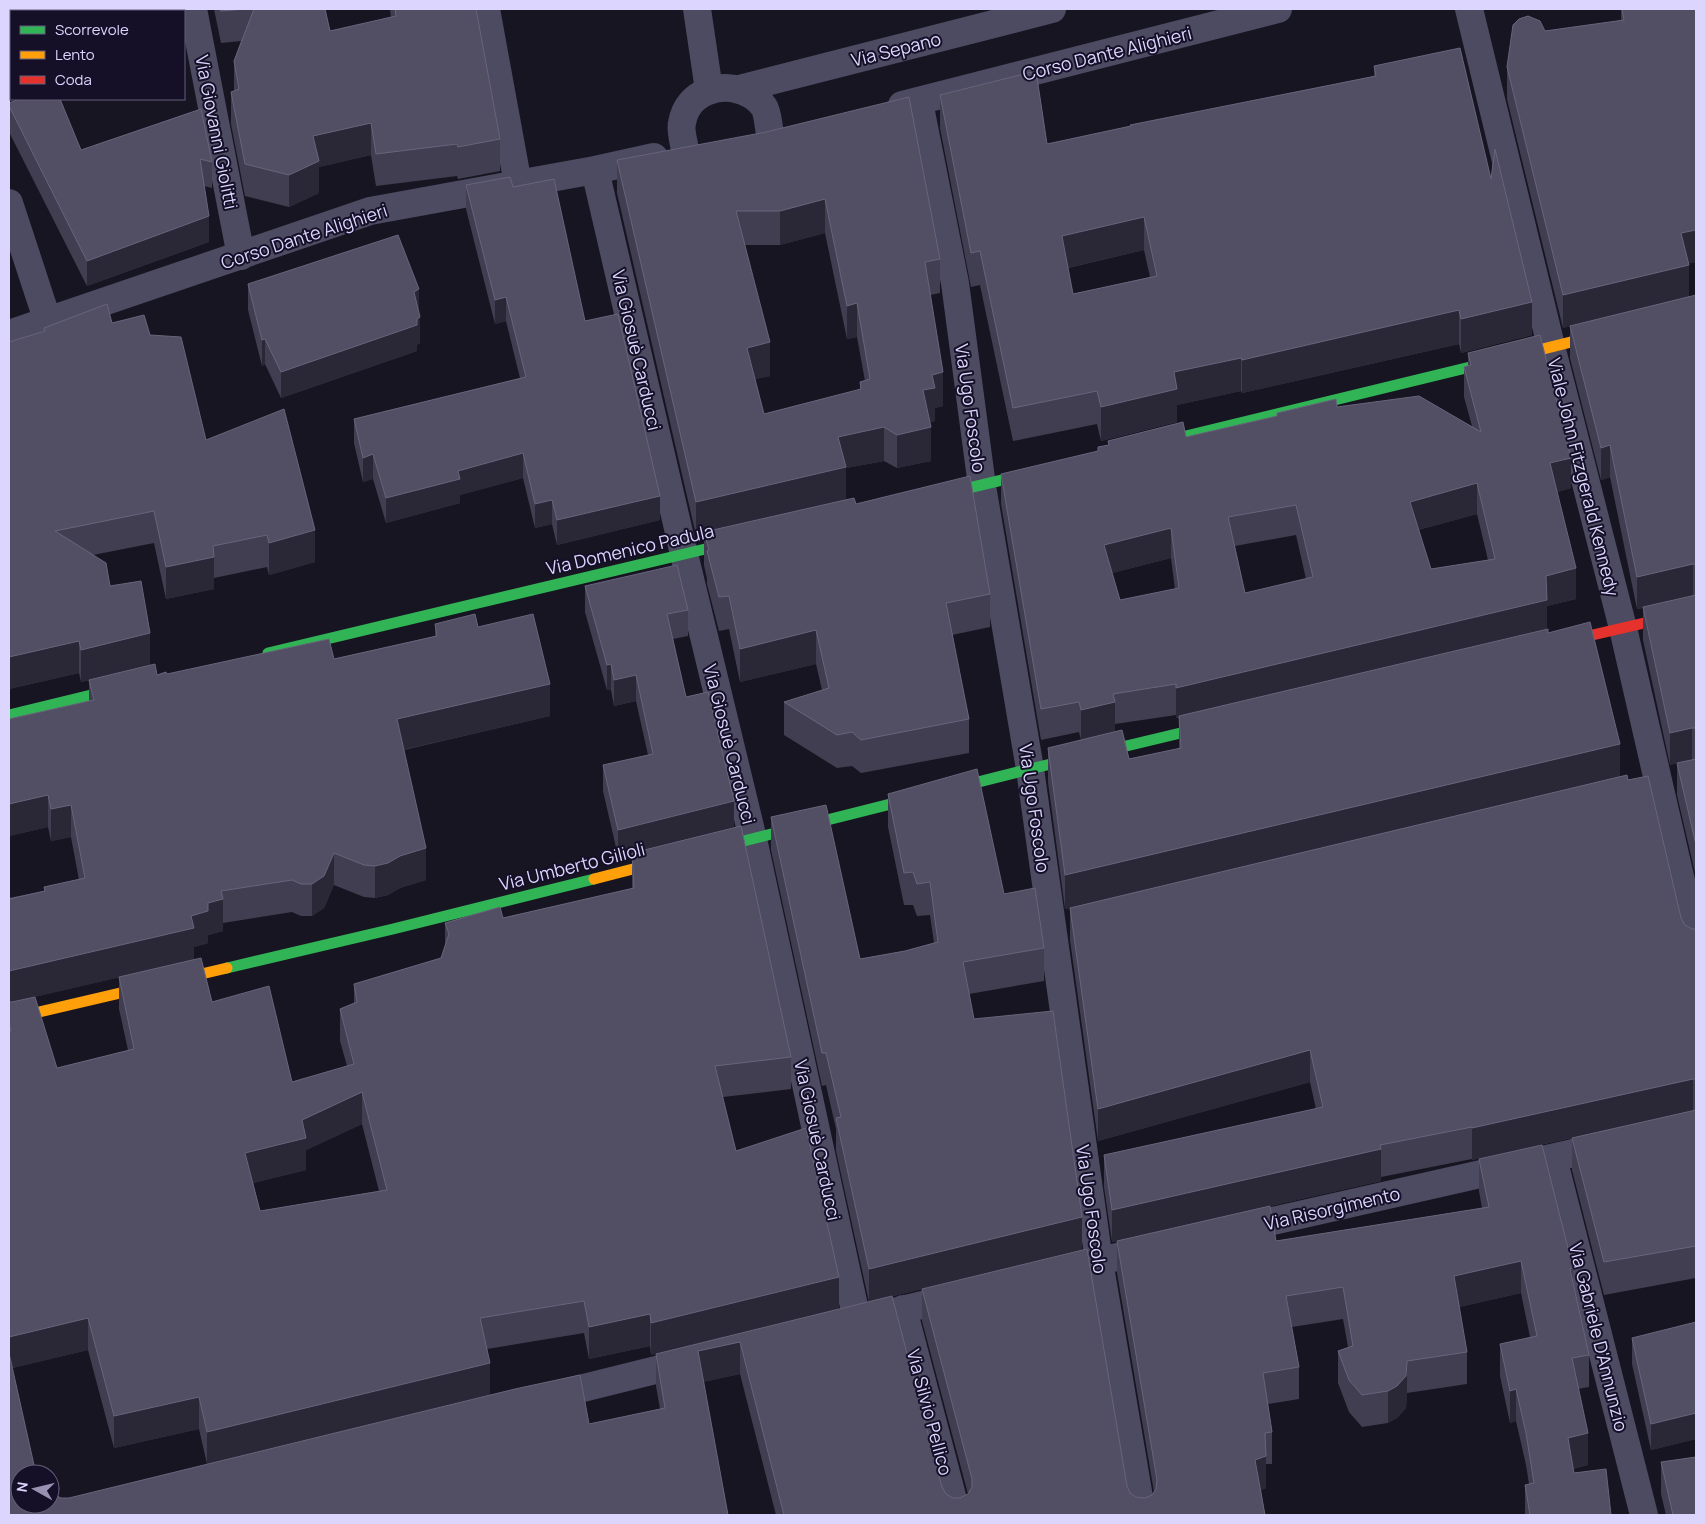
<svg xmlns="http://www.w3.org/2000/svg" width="1705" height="1524" font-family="Manrope,sans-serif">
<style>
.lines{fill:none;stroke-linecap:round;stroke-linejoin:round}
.street{stroke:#4c4b62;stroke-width:28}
.fast{stroke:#30b455;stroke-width:11}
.slow{stroke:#ff9f0a;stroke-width:11}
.jam{stroke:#e5322d;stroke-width:11}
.wall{fill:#423e51;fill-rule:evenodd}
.shaded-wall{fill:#2a2736}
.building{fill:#524f64;stroke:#68647c;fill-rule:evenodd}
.labels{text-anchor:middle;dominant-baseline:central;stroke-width:4;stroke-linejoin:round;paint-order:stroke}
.street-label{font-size:18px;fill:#dcd6fe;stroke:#151027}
</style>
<rect width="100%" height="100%" fill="#181522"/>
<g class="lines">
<path class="street" d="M 193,9 L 241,256
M 486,9 L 518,184
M 697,9 L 709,90
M 1469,9 L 1551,346 L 1623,628 L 1696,946
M 739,89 L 1052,9
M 919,102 L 955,283 L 982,486 L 1030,769 L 1099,1261 L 1142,1515
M 902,105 L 1278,9
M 685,150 C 684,142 680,131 682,123 C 687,91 723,80 749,94 C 754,96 761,102 764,107 C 768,113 768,125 770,133
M 595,170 L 684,554 L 753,839 L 857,1320
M 9,203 L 48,322
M 9,334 L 370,211 L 595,170 L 654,157
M 1553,1158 L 1644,1515
M 1237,1229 L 1609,1145
M 1052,1273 L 1153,1248
M 903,1309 L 957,1515
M 860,1320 L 959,1296
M 547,1397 L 692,1361"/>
<path class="fast" d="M 1149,445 L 1499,360
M 935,496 L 1036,472
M 268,653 L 739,541
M 9,715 L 124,687
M 708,850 L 1030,769 L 1214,725
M 227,968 L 393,929 L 594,879"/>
<path class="slow" d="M 1499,360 L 1607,333
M 594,879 L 668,860
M 9,1019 L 227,968"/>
<path class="jam" d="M 1558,643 L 1696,611"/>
</g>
<path class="wall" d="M 214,9 L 325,9 L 330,31 L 391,18 L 390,9 L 476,9 L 500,139 L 500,171 L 458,179 L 457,176 L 376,186 L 371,155 L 319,167 L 319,193 L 289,207 L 245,196 L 231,124 L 231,92 L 234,91 L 234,61 L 241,41 L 221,43 Z
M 1621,9 L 1696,9 L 1696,262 L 1688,263 L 1689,297 L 1696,296 L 1696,877 L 1677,795 L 1677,763 L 1670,765 L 1643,640 L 1643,608 L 1637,609 L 1610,477 L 1601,480 L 1570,358 L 1570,326 L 1563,328 L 1507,99 L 1507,67 L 1545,31 L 1621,21 Z
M 1374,66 L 1491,179 L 1532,335 L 1461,353 L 1459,344 L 1242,393 L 1241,391 L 1177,405 L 1177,422 L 1101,441 L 1097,424 L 1013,441 L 980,285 L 971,287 L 940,128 L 940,95 L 1047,144 L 1374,76 ZM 1144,250 L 1150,277 L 1073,294 L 1068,268 Z
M 9,103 L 81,150 L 201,109 L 212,162 L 212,188 L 204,186 L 209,242 L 87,286 L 9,132 Z
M 766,132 L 940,259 L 940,293 L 930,295 L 943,406 L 935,408 L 935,421 L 930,422 L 931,461 L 897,468 L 884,461 L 846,468 L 846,500 L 856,504 L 990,594 L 990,627 L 952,635 L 969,719 L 969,753 L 861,773 L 852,766 L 837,768 L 784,735 L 784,702 L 822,690 L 816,664 L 740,682 L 729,629 L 719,631 L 707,584 L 707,579 L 704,565 L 704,533 L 696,535 L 617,193 L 617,160 ZM 825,233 L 847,339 L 857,337 L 865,381 L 860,382 L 860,390 L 764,414 L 755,379 L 770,376 L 745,245 L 780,245 Z
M 466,185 L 513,187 L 585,321 L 660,520 L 557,545 L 552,524 L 535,528 L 523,478 L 460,495 L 460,503 L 386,523 L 373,479 L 363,482 L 354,443 L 354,419 L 520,378 L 506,321 L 495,324 L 466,209 Z
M 248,284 L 419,310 L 420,343 L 417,345 L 417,351 L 281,398 L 265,364 L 262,366 L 248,310 Z
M 112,323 L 150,335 L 206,440 L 315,562 L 269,575 L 267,567 L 214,578 L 214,589 L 166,599 L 154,543 L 93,555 L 110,586 L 150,665 L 81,682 L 79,673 L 9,689 L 9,342 L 44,331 L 44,328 Z
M 1468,353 L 1571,488 L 1557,492 L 1576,599 L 1547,606 L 1547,629 L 1548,633 L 1620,777 L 1628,780 L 1681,918 L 1685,925 L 1692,929 L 1696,929 L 1696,1278 L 1604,1295 L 1572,1170 L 1572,1138 L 1472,1160 L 1472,1159 L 1381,1177 L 1381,1181 L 1270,1206 L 1276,1241 L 1482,1208 L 1479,1191 L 1479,1159 L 1573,1268 L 1573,1281 L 1589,1355 L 1589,1387 L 1578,1389 L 1588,1465 L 1573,1469 L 1574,1473 L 1611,1515 L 1525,1515 L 1525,1485 L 1529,1484 L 1526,1465 L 1516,1421 L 1510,1423 L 1500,1376 L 1500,1344 L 1530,1337 L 1521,1293 L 1459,1307 L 1467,1352 L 1467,1384 L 1407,1393 L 1406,1408 L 1397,1418 L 1388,1423 L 1362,1427 L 1349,1412 L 1338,1383 L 1338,1351 L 1348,1347 L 1343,1319 L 1292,1327 L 1299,1367 L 1299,1399 L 1268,1404 L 1272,1432 L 1272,1464 L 1266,1464 L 1266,1488 L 1261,1490 L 1265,1515 L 776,1515 L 740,1374 L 703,1382 L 728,1515 L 9,1515 L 9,898 L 44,891 L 44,887 L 79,880 L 71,837 L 51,841 L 48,827 L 9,836 L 9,719 L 89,701 L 89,680 L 157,675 L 334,659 L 435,636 L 435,624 L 478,627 L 550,716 L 404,750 L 426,880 L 400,888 L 388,895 L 375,898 L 364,897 L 334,885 L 324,908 L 312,916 L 301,916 L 292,912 L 223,923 L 223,931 L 208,935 L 208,943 L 194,947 L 194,960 L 12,1002 L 57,1068 L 128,1050 L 119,1009 L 119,977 L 212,1002 L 292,1082 L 347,1066 L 340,1041 L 340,1009 L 354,1003 L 354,984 L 441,958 L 445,945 L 445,923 L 503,918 L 632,889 L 632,853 L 791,1057 L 791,1089 L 723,1097 L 651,1355 L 650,1346 L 589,1359 L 584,1333 L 487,1349 L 207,1464 L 199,1429 L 114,1448 L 88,1350 L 12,1368 L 20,1504 L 61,1498 L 69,1498 L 589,1424 L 660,1409 L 656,1386 L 656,1354 L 892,1296 L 942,1487 L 946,1494 L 953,1498 L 960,1498 L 968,1494 L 922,1321 L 922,1289 L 1127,1486 L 1130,1493 L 1136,1497 L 1145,1498 L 1152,1495 L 1154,1492 L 1117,1273 L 1117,1241 L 1152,1233 L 1112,1242 L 1104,1187 L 1104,1155 L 1316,1109 L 1310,1082 L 1098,1141 L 1070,940 L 1070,908 L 1065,909 L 1048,782 L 1048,748 L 1081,740 L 1079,732 L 1041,740 L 1001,504 L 1001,474 L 1098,452 L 1098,447 L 1108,445 L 1108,441 L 1186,437 L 1277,416 L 1277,413 L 1337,407 L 1472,426 L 1464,397 L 1464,367 L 1468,366 ZM 1477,514 L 1488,560 L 1431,569 L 1418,530 ZM 1296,535 L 1306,579 L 1245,593 L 1235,546 ZM 1171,558 L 1175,589 L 1120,600 L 1112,573 ZM 1176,715 L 1176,718 L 1179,718 L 1179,749 L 1129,759 L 1115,731 L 1115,724 ZM 362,1124 L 379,1191 L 260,1211 L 253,1183 L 306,1170 L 306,1150 Z
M 585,586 L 688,610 L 688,636 L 673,639 L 686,697 L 618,856 L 603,791 L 603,765 L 648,755 L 636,701 L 614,706 L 611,690 L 607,690 L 585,612 Z
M 888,794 L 1004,894 L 1044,948 L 1044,981 L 969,994 L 974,1019 L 1082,1250 L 869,1302 L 836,1151 L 836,1129 L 826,1085 L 822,1086 L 771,850 L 771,817 L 860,959 L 905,951 L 934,943 L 930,915 L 917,916 L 913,905 L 904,905 L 888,827 Z
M 1696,1322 L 1696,1439 L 1651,1450 L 1632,1364 L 1632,1338 Z
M 1661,1462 L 1696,1515 L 1666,1515 L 1661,1494 Z"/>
<path class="shaded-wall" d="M 371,123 L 371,155 L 319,167 L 319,193 L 289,207 L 289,175 L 313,136 Z
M 825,199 L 825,233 L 780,245 L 780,211 Z
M 209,216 L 209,242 L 87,286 L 87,261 Z
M 1144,217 L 1144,250 L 1062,269 L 1062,236 Z
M 1696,230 L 1696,262 L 1681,265 L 1681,233 Z
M 1689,265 L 1689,297 L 1563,328 L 1563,295 Z
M 419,289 L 419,315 L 414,292 Z
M 506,297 L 506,321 L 495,324 L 495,300 Z
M 1532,302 L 1532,335 L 1461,353 L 1461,319 Z
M 857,303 L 857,337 L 847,339 L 847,306 Z
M 1459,310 L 1459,344 L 1242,393 L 1242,360 Z
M 420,317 L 420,343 L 417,345 L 417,351 L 281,398 L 281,372 L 417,319 Z
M 265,339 L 265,364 L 262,366 L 262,340 Z
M 770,342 L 770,376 L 747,381 L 747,348 Z
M 1241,358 L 1241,391 L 1177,405 L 1177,422 L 1101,441 L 1101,407 L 1174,372 Z
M 943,372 L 943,406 L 935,408 L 935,421 L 923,424 L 923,390 L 932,375 Z
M 884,427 L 884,461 L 846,468 L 846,501 L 696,535 L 696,502 L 838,437 Z
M 931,427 L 931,461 L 897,468 L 897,435 Z
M 1610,445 L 1610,477 L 1601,480 L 1601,448 Z
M 523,453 L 523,478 L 460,495 L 460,503 L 386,523 L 386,498 L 458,471 Z
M 373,454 L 373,479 L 363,482 L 363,458 Z
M 1571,458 L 1571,488 L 1550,494 L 1550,463 Z
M 1477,483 L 1477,514 L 1410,532 L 1410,502 Z
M 660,496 L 660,520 L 557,545 L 557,520 Z
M 552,500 L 552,524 L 535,528 L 535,504 Z
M 1171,528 L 1171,558 L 1104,575 L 1104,545 Z
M 315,530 L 315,562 L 269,575 L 269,543 Z
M 214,557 L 214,589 L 166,599 L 166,567 Z
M 1693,564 L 1693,596 L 1637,609 L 1637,577 Z
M 1576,568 L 1576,599 L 1547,606 L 1547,630 L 1176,718 L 1176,688 L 1546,576 Z
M 816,630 L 816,664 L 740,682 L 740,649 Z
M 150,633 L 150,665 L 81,682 L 81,650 Z
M 79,641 L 79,673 L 9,689 L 9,657 Z
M 611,664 L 611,690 L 607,690 L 607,665 Z
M 636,675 L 636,701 L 614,706 L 614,680 Z
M 550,684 L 550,716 L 397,751 L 397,719 Z
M 1115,702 L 1115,733 L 1081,741 L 1081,710 Z
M 1692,728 L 1692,760 L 1670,765 L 1670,733 Z
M 1620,744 L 1620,777 L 1065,909 L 1065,875 Z
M 48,795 L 48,827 L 9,836 L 9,804 Z
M 734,801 L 734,827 L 618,856 L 618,830 Z
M 71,805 L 71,837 L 51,841 L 51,809 Z
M 426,848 L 426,880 L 400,888 L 388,895 L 375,898 L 375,866 L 400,856 Z
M 334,853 L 334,885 L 324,908 L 312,916 L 312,884 Z
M 223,899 L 223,931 L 208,935 L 208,943 L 194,947 L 194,960 L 9,1003 L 9,971 L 208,903 Z
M 1310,1050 L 1310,1082 L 1098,1141 L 1098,1109 Z
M 1693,1079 L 1693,1111 L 1472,1160 L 1472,1128 Z
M 362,1092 L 362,1124 L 306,1150 L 306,1170 L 245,1185 L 245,1153 L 302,1120 Z
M 1381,1149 L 1381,1181 L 1112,1242 L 1112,1210 Z
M 1082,1217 L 1082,1250 L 869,1302 L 869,1269 Z
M 1521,1261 L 1521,1293 L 1454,1308 L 1454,1276 Z
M 839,1277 L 839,1309 L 651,1355 L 651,1323 Z
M 650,1314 L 650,1346 L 589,1359 L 589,1327 Z
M 88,1318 L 88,1350 L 9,1369 L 9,1337 Z
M 740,1342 L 740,1374 L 698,1383 L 698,1351 Z
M 1407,1361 L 1407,1393 L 1406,1408 L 1397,1418 L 1388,1423 L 1388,1391 Z
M 490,1363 L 490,1395 L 207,1464 L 207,1432 Z
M 1516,1389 L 1516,1421 L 1510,1423 L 1510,1391 Z
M 199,1397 L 199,1429 L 114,1448 L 114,1416 Z
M 1696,1413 L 1696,1439 L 1651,1450 L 1651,1424 Z
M 1588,1433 L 1588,1465 L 1568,1470 L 1568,1438 Z
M 1266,1456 L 1266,1488 L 1255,1492 L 1255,1460 Z"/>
<path class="building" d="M 220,9 L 246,9 L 221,11 Z
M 254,9 L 325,9 L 330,31 L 396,16 L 395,9 L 476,9 L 500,139 L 458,147 L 457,144 L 376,154 L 371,123 L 313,136 L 319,161 L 289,175 L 245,164 L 231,92 L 239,89 L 234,61 Z
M 1622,9 L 1696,9 L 1696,230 L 1681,233 L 1689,265 L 1563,295 L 1507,67 L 1513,25 L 1519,19 L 1528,16 L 1540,21 L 1545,31 L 1624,20 Z
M 1460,48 L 1491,179 L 1495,149 L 1532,302 L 1461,319 L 1459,310 L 1242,360 L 1241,358 L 1174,372 L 1177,389 L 1101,407 L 1097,391 L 1013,408 L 980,251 L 971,253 L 940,95 L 1036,71 L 1047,144 L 1131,126 L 1130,125 L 1376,76 L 1374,66 ZM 1144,217 L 1157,276 L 1073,294 L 1062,236 Z
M 909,97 L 940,259 L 925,262 L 943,372 L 932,375 L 935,388 L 923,390 L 931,427 L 897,435 L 884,427 L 838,437 L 846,467 L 696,502 L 617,160 L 766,132 ZM 825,199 L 847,306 L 857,303 L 870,379 L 860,382 L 861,389 L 764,414 L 747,348 L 770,342 L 736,211 L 780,211 Z
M 20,99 L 60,99 L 81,150 L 201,109 L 212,162 L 200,159 L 209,216 L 87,261 L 9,106 L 9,103 Z
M 510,177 L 513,187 L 554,179 L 585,321 L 618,314 L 660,496 L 557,520 L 552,500 L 535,504 L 523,453 L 458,471 L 460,479 L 386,498 L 373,454 L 363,458 L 354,419 L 526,377 L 506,297 L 495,300 L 466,185 Z
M 398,235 L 419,289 L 414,292 L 420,317 L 417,319 L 417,325 L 281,372 L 265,339 L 262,340 L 248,284 Z
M 1696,295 L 1696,564 L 1693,564 L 1637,577 L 1610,445 L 1601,448 L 1570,326 Z
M 107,304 L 112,323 L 144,315 L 150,335 L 181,337 L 206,440 L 284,409 L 315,530 L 269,543 L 267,535 L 213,546 L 214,557 L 166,567 L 154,511 L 55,531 L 106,563 L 110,586 L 141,581 L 150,633 L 81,650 L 79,641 L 9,657 L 9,342 L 45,331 L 44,328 Z
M 1540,335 L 1571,458 L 1550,463 L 1576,568 L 1546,576 L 1547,600 L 1176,688 L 1176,684 L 1113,694 L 1115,702 L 1081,710 L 1079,702 L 1041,709 L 1001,474 L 1098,451 L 1098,447 L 1109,445 L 1108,441 L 1183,422 L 1186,437 L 1277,416 L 1277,413 L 1336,399 L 1337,407 L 1419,396 L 1481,432 L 1464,367 L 1471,365 L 1468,353 ZM 1477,483 L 1495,559 L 1431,569 L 1410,502 ZM 1296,505 L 1313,577 L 1245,593 L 1228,517 ZM 1171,528 L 1179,588 L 1120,600 L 1104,545 Z
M 970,476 L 990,594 L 946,603 L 969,719 L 861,740 L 852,732 L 837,735 L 784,702 L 829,688 L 816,630 L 740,649 L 729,596 L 719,597 L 707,551 L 709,550 L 704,532 L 854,498 L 856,504 Z
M 677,565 L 688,610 L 667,614 L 686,697 L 708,692 L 734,801 L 618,830 L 603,765 L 653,754 L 636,675 L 614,680 L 611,664 L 607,665 L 585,586 Z
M 1696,595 L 1696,728 L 1692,728 L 1670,733 L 1643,607 Z
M 475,614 L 478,627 L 533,614 L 550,684 L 397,719 L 426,848 L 400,856 L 388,863 L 375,866 L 364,865 L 334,853 L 324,876 L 312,884 L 301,884 L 292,880 L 221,891 L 223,899 L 208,903 L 208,911 L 191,916 L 194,928 L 9,971 L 9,899 L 45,891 L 44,887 L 85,878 L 71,805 L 51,809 L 48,795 L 9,804 L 9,719 L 94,700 L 89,680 L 155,664 L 157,675 L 166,672 L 167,674 L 329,639 L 334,659 L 437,636 L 435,624 Z
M 1590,622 L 1620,744 L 1065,875 L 1048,748 L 1122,730 L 1129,759 L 1181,748 L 1179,716 L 1548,629 L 1548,633 Z
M 1696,759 L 1696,845 L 1677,763 Z
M 977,769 L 1004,894 L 1035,888 L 1044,948 L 963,962 L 974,1019 L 1053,1011 L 1082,1217 L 869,1269 L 836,1118 L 841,1117 L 826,1053 L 822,1053 L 771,817 L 826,805 L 860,959 L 905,951 L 938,942 L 930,882 L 917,884 L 913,872 L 904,873 L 888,794 Z
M 1627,775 L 1628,780 L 1648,776 L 1681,918 L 1685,925 L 1692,929 L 1696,929 L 1696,1079 L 1693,1079 L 1472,1128 L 1472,1127 L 1380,1145 L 1381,1149 L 1112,1210 L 1104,1155 L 1323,1107 L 1310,1050 L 1098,1109 L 1070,908 Z
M 741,826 L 791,1057 L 715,1066 L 736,1151 L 806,1128 L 839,1277 L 651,1323 L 650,1314 L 589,1327 L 584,1301 L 480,1318 L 490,1363 L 207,1432 L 199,1397 L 114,1416 L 88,1318 L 9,1337 L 9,1031 L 11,1031 L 9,1024 L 9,1002 L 12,1002 L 35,997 L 57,1068 L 134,1049 L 119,977 L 201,958 L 212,1002 L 269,986 L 292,1082 L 354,1064 L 340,1009 L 357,1002 L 354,984 L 441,958 L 449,934 L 445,923 L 500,907 L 503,918 L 634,888 L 632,853 ZM 362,1092 L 387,1190 L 260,1211 L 245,1153 L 306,1138 L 302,1120 Z
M 1696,1110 L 1696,1246 L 1604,1262 L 1572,1138 Z
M 1542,1145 L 1573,1268 L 1570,1269 L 1589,1355 L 1572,1358 L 1588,1433 L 1568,1438 L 1574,1473 L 1606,1469 L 1611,1515 L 1530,1515 L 1525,1485 L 1534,1483 L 1526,1433 L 1516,1389 L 1510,1391 L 1500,1344 L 1537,1336 L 1521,1261 L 1454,1276 L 1467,1352 L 1407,1361 L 1406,1376 L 1397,1386 L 1388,1391 L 1362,1395 L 1349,1380 L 1338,1351 L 1353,1346 L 1343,1287 L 1286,1296 L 1299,1367 L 1263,1373 L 1272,1432 L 1265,1433 L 1266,1456 L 1255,1460 L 1265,1515 L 784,1515 L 740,1342 L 698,1351 L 728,1515 L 9,1515 L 9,1353 L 36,1474 L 20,1474 L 20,1504 L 50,1504 L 50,1497 L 57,1496 L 61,1498 L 69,1498 L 515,1389 L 580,1375 L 589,1424 L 665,1408 L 656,1354 L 892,1296 L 942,1487 L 946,1494 L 953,1498 L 960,1498 L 968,1494 L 972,1487 L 972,1479 L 922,1289 L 1087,1249 L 1127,1486 L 1130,1493 L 1136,1497 L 1145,1498 L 1152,1495 L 1156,1489 L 1157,1480 L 1117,1241 L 1270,1206 L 1276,1241 L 1489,1207 L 1479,1159 Z
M 1696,1322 L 1696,1413 L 1651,1424 L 1632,1338 Z
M 1696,1457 L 1696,1515 L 1673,1515 L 1661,1462 Z"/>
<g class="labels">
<g class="street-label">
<text transform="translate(896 49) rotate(-14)">Via Sepano</text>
<text transform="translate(1107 53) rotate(-14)">Corso Dante Alighieri</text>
<text transform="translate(217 132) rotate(79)">Via Giovanni Giolitti</text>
<text transform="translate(304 236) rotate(-18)">Corso Dante Alighieri</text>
<text transform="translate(637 350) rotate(77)">Via Giosuè Carducci</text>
<text transform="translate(971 408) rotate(82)">Via Ugo Foscolo</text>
<text transform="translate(1584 477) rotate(76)">Viale John Fitzgerald Kennedy</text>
<text transform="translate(630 549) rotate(-13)">Via Domenico Padula</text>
<text transform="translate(730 744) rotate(76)">Via Giosuè Carducci</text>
<text transform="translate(1035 808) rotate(82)">Via Ugo Foscolo</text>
<text transform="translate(572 866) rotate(-14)">Via Umberto Gilioli</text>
<text transform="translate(818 1140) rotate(78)">Via Giosuè Carducci</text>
<text transform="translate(1332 1208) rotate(-13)">Via Risorgimento</text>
<text transform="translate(1092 1209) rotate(82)">Via Ugo Foscolo</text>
<text transform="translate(1599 1337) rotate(76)">Via Gabriele D'Annunzio</text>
<text transform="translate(930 1412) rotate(75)">Via Silvio Pellico</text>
</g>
</g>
<rect width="1705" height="1524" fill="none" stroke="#dcd6fe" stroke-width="20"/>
<rect x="10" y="10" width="175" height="90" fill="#151027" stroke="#655f7d"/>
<rect x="20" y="26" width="25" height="8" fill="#30b455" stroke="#655f7d"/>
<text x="55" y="35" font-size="15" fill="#dcd6fe">Scorrevole</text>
<rect x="20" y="51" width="25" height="8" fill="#ff9f0a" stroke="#655f7d"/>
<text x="55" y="60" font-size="15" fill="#dcd6fe">Lento</text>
<rect x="20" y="76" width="25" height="8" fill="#e5322d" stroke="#655f7d"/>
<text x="55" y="85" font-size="15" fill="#dcd6fe">Coda</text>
<g transform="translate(35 1489) rotate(278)"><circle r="24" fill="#151027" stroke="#655f7d"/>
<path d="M0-4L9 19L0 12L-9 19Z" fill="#9792b1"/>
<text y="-8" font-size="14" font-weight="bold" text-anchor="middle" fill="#dcd6fe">N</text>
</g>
</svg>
